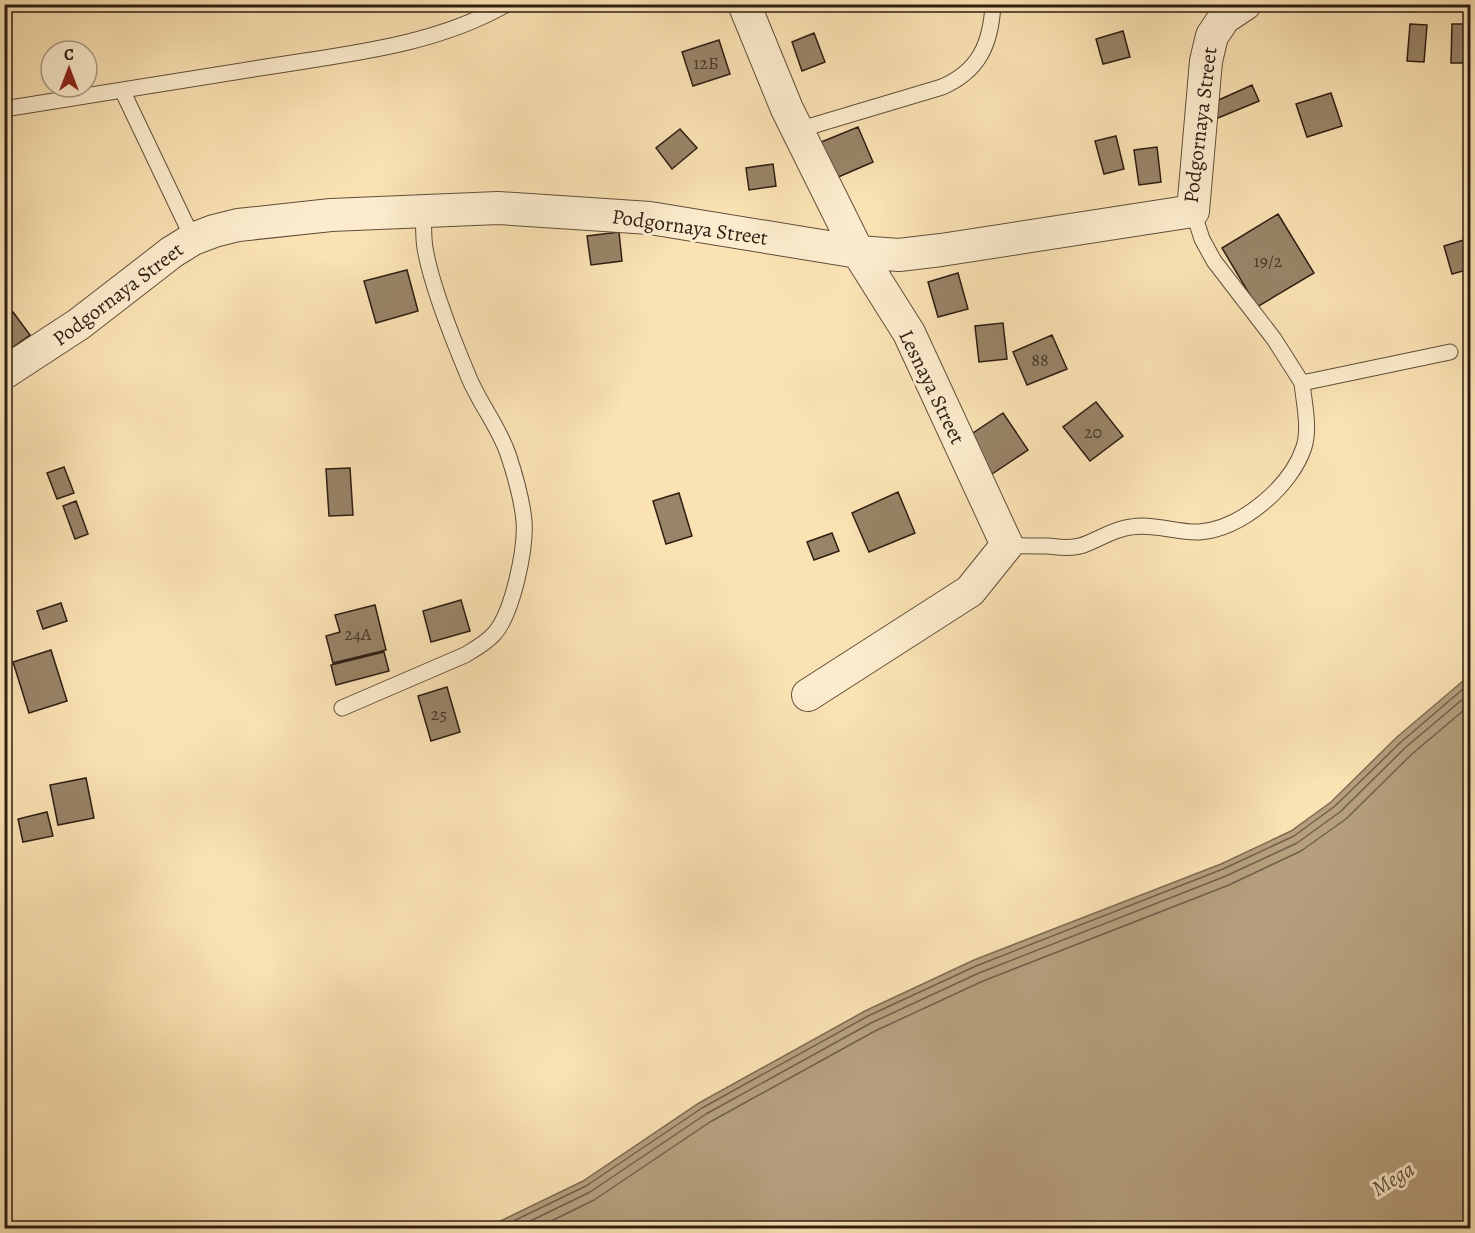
<svg xmlns="http://www.w3.org/2000/svg" width="1475" height="1233" font-family="Alegreya,serif">
<style>
.water{fill:#b59f7d;stroke:#7f6b54;stroke-width:1.5}
.lines{fill:none;stroke-linecap:round;stroke-linejoin:round}
.shore{stroke:#725e4a;stroke-width:1.5}
.building{fill:#988467;stroke:#2e1e16;stroke-width:1.5}
.lane-casing{stroke:#614f3d;stroke-width:17}
.street-casing{stroke:#614f3d;stroke-width:34}
.lane{stroke:#fceccd;stroke-width:15}
.street{stroke:#fceccd;stroke-width:32}
.labels{text-anchor:middle;dominant-baseline:central;stroke-width:6;stroke-linejoin:round;paint-order:stroke}
.number-label{font-size:18px;fill:#48382a}
.street-label{font-size:21px;fill:#2e1e16;stroke:#fceccd}
.water-label{font-size:22px;font-style:italic;fill:#5d4b3a;stroke:#fceccd}
</style>
<rect width="100%" height="100%" fill="#fae2b2"/>
<filter id="stains"><feTurbulence type="fractalNoise" baseFrequency=".00333" numOctaves="4"/><feColorMatrix values="0 0 0 0 .2 0 0 0 0 .09 0 0 0 0 .02 0 0 0 .5 -.17"/></filter>
<radialGradient id="worn" r=".72"><stop offset=".6" stop-color="#630" stop-opacity="0"/><stop offset="1" stop-color="#630" stop-opacity=".3"/></radialGradient>
<path class="water" d="M 1470,675 L 1470,1228 L 486,1228 L 583,1181 L 699,1103 L 865,1011 L 974,960 L 1221,864 L 1291,831 L 1331,802 L 1397,737 Z"/>
<g class="lines">
<path class="shore" d="M 499,1228 L 586,1186 L 702,1108 L 868,1016 L 976,966 L 1223,869 L 1294,836 L 1335,806 L 1401,742 L 1470,683
M 516,1228 L 590,1192 L 706,1114 L 871,1023 L 979,973 L 1226,876 L 1297,843 L 1340,812 L 1406,747 L 1470,693
M 537,1228 L 594,1200 L 710,1122 L 875,1031 L 983,981 L 1229,885 L 1301,851 L 1346,819 L 1412,754 L 1470,705"/>
</g>
<path class="building" d="M 1410,24 L 1427,25 L 1424,62 L 1407,61 Z
M 1452,24 L 1470,24 L 1470,63 L 1451,63 Z
M 1123,31 L 1130,57 L 1103,64 L 1096,39 Z
M 814,33 L 825,62 L 802,71 L 792,42 Z
M 719,40 L 730,74 L 693,86 L 682,52 Z
M 1252,85 L 1259,101 L 1218,118 L 1212,103 Z
M 1331,93 L 1342,126 L 1307,137 L 1296,104 Z
M 858,127 L 873,162 L 829,181 L 814,145 Z
M 680,129 L 697,148 L 672,169 L 656,148 Z
M 1116,136 L 1124,169 L 1104,174 L 1095,141 Z
M 1157,147 L 1161,182 L 1139,185 L 1134,150 Z
M 773,164 L 776,186 L 749,190 L 746,168 Z
M 1278,214 L 1314,273 L 1257,307 L 1222,248 Z
M 619,232 L 622,261 L 591,265 L 587,236 Z
M 1470,238 L 1470,269 L 1452,274 L 1444,246 Z
M 407,270 L 418,311 L 376,323 L 364,281 Z
M 958,273 L 968,309 L 938,317 L 928,282 Z
M 13,312 L 30,335 L 9,350 L 4,344 L 4,319 Z
M 1003,323 L 1007,359 L 979,362 L 975,326 Z
M 1052,335 L 1067,369 L 1027,385 L 1013,352 Z
M 1096,402 L 1123,436 L 1090,461 L 1063,427 Z
M 1003,413 L 1028,450 L 992,474 L 967,437 Z
M 64,467 L 74,493 L 57,499 L 47,473 Z
M 350,468 L 353,515 L 329,516 L 326,469 Z
M 898,492 L 915,533 L 869,552 L 852,513 Z
M 679,493 L 692,536 L 666,544 L 653,501 Z
M 76,501 L 88,534 L 75,539 L 63,506 Z
M 832,533 L 839,551 L 814,560 L 807,542 Z
M 461,600 L 470,631 L 431,642 L 423,611 Z
M 61,603 L 67,621 L 43,629 L 37,611 Z
M 375,605 L 386,650 L 333,663 L 326,636 L 340,632 L 335,615 Z
M 51,650 L 67,701 L 29,713 L 13,662 Z
M 384,652 L 389,671 L 336,685 L 331,665 Z
M 447,687 L 460,732 L 431,741 L 418,696 Z
M 86,778 L 94,818 L 58,825 L 50,785 Z
M 47,812 L 53,836 L 23,842 L 18,819 Z"/>
<g class="lines">
<g class="lane-casing">
<path id="lane" d="M 122,90 L 193,239
M 4,109 C 92,95 179,81 266,67 C 346,54 434,46 507,4
M 798,130 L 942,87 C 979,71 991,44 993,4
M 1193,211 L 1202,239 L 1214,261 L 1274,339 L 1302,383 L 1450,352
M 1007,545 C 1020,546 1034,546 1048,546 C 1058,547 1069,549 1080,546 C 1097,541 1112,529 1131,527 C 1154,523 1177,533 1199,532 C 1241,529 1291,487 1304,447 C 1310,428 1304,403 1302,383
M 342,708 L 465,655 C 475,649 486,643 494,634 C 513,613 526,548 524,521 C 522,499 515,475 508,454 C 498,425 478,402 467,373 C 452,337 431,285 425,248 C 423,236 424,223 423,211"/>
</g>
<g class="street-casing">
<path id="street" d="M 744,4 L 787,109 L 858,252 L 909,333 L 1007,545 L 970,591 L 808,695
M 4,373 L 79,324 L 172,252 L 193,239 L 214,231 L 238,225 L 331,215 L 498,208 L 650,218 L 858,252 L 899,255 L 941,250 L 1193,211 L 1206,61 L 1212,36 L 1224,18 L 1245,4"/>
</g>
<use href="#lane" class="lane"/>
<use href="#street" class="street"/>
</g>
<g class="labels">
<g class="number-label">
<text x="706" y="63">12Б</text>
<text x="1268" y="261">19/2</text>
<text x="1040" y="360">88</text>
<text x="1093" y="432">20</text>
<text x="358" y="634">24А</text>
<text x="439" y="714">25</text>
</g>
<g class="street-label">
<text transform="translate(1200 125) rotate(-83)">Podgornaya Street</text>
<text transform="translate(690 227) rotate(8)">Podgornaya Street</text>
<text transform="translate(118 294) rotate(-37)">Podgornaya Street</text>
<text transform="translate(932 387) rotate(64)">Lesnaya Street</text>
</g>
<g class="water-label">
<text transform="translate(1393 1179) rotate(-32)">Mega</text>
</g>
</g>
<rect width="1475" height="1233" fill="none" stroke="#fae2b2" stroke-width="24"/>
<rect x="6" y="6" width="1463" height="1221" fill="none" stroke="#2e1e16" stroke-width="3"/>
<rect x="12" y="12" width="1451" height="1209" fill="none" stroke="#2e1e16" stroke-width="1.5"/>
<g transform="translate(69 69)"><circle r="28" fill="#fceccd" stroke="#aa9a84" stroke-width="1.5"/>
<path d="M0-4.5L10 22L0 15L-10 22Z" fill="#8f2418"/>
<text y="-9" font-size="16" font-weight="bold" text-anchor="middle" fill="#2e1e16">С</text>
</g>
<rect width="100%" height="100%" filter="url(#stains)"/>
<rect width="100%" height="100%" fill="url(#worn)"/>
</svg>
